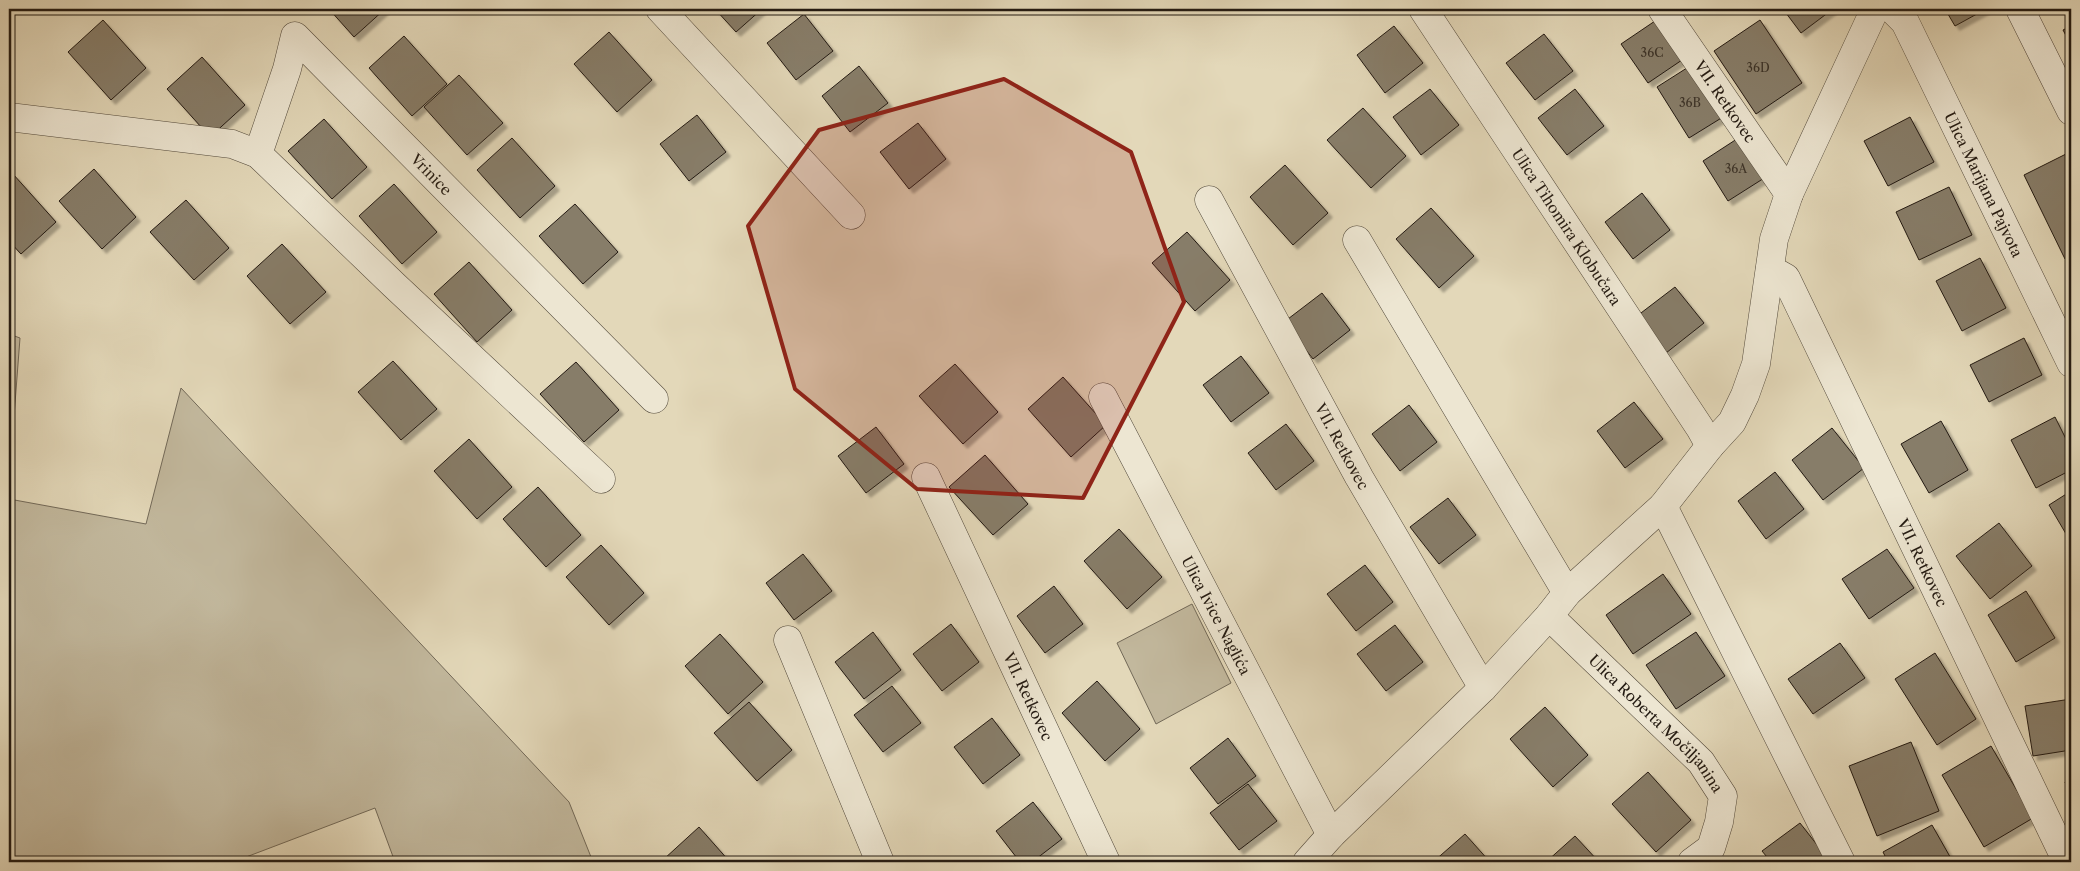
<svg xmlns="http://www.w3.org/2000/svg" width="2080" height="871" font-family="'Libre Caslon Text',serif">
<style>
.grass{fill:#c2b89d;stroke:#726958}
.building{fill:#877d69;stroke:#231a12;filter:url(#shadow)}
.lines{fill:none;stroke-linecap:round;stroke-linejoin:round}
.minor-casing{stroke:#534a3c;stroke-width:29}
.minor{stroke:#ede6d2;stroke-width:28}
.marked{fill:#8f2418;fill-opacity:0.2;stroke:#8f2418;stroke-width:4;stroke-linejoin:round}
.labels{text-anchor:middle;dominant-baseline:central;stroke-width:4.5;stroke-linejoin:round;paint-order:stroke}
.number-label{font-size:12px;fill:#3c3328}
.street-label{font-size:15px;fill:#231a12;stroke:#ede6d2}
</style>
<defs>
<filter id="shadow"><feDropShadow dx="4.5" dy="4.5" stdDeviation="1" flood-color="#0004"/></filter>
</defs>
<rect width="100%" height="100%" fill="#e3d8b9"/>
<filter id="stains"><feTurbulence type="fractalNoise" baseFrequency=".004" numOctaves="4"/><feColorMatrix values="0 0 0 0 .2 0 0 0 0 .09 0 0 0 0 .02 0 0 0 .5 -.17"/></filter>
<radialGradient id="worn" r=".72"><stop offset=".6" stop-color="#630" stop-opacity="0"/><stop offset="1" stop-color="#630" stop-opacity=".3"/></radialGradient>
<path class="grass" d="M 9,334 L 20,338 L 9,482 Z
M 181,388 L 569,802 L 593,862 L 395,862 L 375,808 L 233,862 L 9,862 L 9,499 L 146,524 Z
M 1192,604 L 1231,683 L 1156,724 L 1117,643 Z"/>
<path class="building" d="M 329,9 L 385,9 L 354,37 Z
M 715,9 L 762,9 L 736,32 Z
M 1783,9 L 1833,9 L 1801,33 Z
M 1945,9 L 1986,9 L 1955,26 Z
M 804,14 L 833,51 L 796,80 L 767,43 Z
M 103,20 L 146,68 L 111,100 L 68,52 Z
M 1760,20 L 1802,83 L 1756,114 L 1714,51 Z
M 1655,21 L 1682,60 L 1648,83 L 1621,44 Z
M 1394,26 L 1423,63 L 1385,93 L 1357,55 Z
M 2071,26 L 2071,45 L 2063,30 Z
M 609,32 L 652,80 L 617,112 L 574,64 Z
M 1544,34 L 1573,71 L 1535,100 L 1506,63 Z
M 404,36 L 447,84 L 412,116 L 369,68 Z
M 202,57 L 245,105 L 210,137 L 167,89 Z
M 859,66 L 888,103 L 850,132 L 822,96 Z
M 1690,66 L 1723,117 L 1689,138 L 1657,87 Z
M 459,75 L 503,123 L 467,155 L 424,107 Z
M 1430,89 L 1459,125 L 1421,155 L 1393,117 Z
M 1575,89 L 1604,126 L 1567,155 L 1538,118 Z
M 1363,108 L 1406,156 L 1371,188 L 1327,140 Z
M 697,115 L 726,152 L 689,181 L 660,144 Z
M 1910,117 L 1934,162 L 1888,186 L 1864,141 Z
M 324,119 L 367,167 L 332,199 L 288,151 Z
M 918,123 L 946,159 L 909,189 L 880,152 Z
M 1743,135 L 1769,175 L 1728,201 L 1703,161 Z
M 512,138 L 555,186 L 520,218 L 477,170 Z
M 2070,152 L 2071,256 L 2065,259 L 2024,175 Z
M 1285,165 L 1328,213 L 1293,245 L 1250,197 Z
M 94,169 L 136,217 L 102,249 L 59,201 Z
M 13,174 L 56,222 L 21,254 L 9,241 L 9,178 Z
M 394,184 L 437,232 L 402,264 L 359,216 Z
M 1949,187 L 1972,235 L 1919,260 L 1896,212 Z
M 1642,193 L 1670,230 L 1633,259 L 1605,222 Z
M 186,200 L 229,248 L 194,280 L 150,232 Z
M 575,204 L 618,252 L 583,284 L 539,236 Z
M 1431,208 L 1474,256 L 1439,288 L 1396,239 Z
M 1187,232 L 1230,280 L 1195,311 L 1152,263 Z
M 282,244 L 326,292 L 290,324 L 247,276 Z
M 1980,258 L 2006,308 L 1962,331 L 1936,281 Z
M 469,262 L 512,310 L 477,342 L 434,294 Z
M 1675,287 L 1704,323 L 1666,353 L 1637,316 Z
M 1322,293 L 1350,330 L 1313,359 L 1284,322 Z
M 2024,338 L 2042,375 L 1989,402 L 1970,365 Z
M 1241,356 L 1269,393 L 1231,422 L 1203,385 Z
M 393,361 L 437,409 L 401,440 L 358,392 Z
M 576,362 L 619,410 L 584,442 L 540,394 Z
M 955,364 L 998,412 L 963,444 L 919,396 Z
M 1063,377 L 1106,425 L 1071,457 L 1028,409 Z
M 1634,402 L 1663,439 L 1625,468 L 1597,431 Z
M 1409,405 L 1437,442 L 1400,471 L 1372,434 Z
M 2055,417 L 2071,449 L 2071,470 L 2036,488 L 2011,440 Z
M 1941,421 L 1968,470 L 1929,493 L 1901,444 Z
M 1286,424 L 1314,461 L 1276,490 L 1248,453 Z
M 876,427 L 904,464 L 866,493 L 838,456 Z
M 1832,428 L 1864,468 L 1823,500 L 1792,460 Z
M 469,439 L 512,487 L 477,519 L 434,471 Z
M 985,455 L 1028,504 L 993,535 L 949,487 Z
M 1775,472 L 1804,509 L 1766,539 L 1738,501 Z
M 538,487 L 581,535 L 546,567 L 503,519 Z
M 2071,491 L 2071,537 L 2069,539 L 2049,505 Z
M 1448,498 L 1476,535 L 1439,564 L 1410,527 Z
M 1999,523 L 2032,566 L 1990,599 L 1956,556 Z
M 1119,529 L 1162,577 L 1127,609 L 1084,561 Z
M 601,545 L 644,593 L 609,625 L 566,577 Z
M 1887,549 L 1914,588 L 1869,619 L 1842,579 Z
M 803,554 L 832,591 L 794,620 L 766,583 Z
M 1365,565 L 1393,602 L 1356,631 L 1327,594 Z
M 1663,574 L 1691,614 L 1633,654 L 1606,615 Z
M 1054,586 L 1083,624 L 1045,653 L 1017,616 Z
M 2026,591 L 2055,638 L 2016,662 L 1988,615 Z
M 951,624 L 979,662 L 942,691 L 913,654 Z
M 1395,625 L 1423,662 L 1386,691 L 1357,654 Z
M 873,632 L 901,670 L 864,699 L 835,662 Z
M 1696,632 L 1725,676 L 1676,709 L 1646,665 Z
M 720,634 L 763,682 L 728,714 L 685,666 Z
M 1840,643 L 1865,678 L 1813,714 L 1788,679 Z
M 1935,653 L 1976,719 L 1937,745 L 1895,679 Z
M 1097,681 L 1140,729 L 1105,761 L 1062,713 Z
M 892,686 L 921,723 L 883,752 L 854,715 Z
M 2071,699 L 2071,750 L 2033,756 L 2025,706 Z
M 749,702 L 792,750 L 757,781 L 714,733 Z
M 1545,707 L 1588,755 L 1553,787 L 1510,739 Z
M 992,718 L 1020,755 L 983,784 L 954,747 Z
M 1228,738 L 1256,776 L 1218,804 L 1190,768 Z
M 1911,742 L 1939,811 L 1877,836 L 1849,766 Z
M 1991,746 L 2033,818 L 1984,847 L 1942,775 Z
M 1648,772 L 1691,820 L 1656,852 L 1612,804 Z
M 2071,780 L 2071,799 L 2065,782 Z
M 1248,784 L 1277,821 L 1239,850 L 1210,813 Z
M 1033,802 L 1062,839 L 1032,862 L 1020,862 L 996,831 Z
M 1800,823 L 1828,859 L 1825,862 L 1771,862 L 1762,851 Z
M 1932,825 L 1953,862 L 1888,862 L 1883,852 Z
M 699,827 L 730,862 L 667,862 L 664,859 Z
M 1465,834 L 1490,862 L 1433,862 Z
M 1575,836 L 1599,862 L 1546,862 Z"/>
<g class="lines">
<g class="minor-casing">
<g id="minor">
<path d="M 660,9 L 851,215"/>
<path id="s1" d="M 1423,9 L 1700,428 L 1710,446"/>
<path id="s2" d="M 1662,9 L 1789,194"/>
<path id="s3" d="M 1892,9 L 1905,22 L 2071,363"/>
<path d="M 2020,9 L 2071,111"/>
<path d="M 9,117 L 232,144 L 258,154 L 394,285 L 601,479"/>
<path id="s4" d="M 258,154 L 287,69 L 295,36 L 654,399"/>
<path id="s5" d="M 1209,200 L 1359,477 L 1483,688"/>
<path d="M 1357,240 L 1567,593"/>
<path id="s6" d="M 1770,269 L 1786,278 L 2067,862"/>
<path id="s7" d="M 1103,397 L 1331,835"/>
<path id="s8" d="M 926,477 L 1106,862"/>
<path d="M 1663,506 L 1841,862"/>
<path id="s9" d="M 1549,616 L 1701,762 L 1723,796 L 1719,822 L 1711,848 L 1692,862"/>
<path d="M 788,640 L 880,862"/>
<path d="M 1307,862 L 1331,835 L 1483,688 L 1549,616 L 1567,593 L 1663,506 L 1710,446 L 1732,422 L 1745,395 L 1756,364 L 1774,239 L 1789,194 L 1875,9"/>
</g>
</g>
<use href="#minor" class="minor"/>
</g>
<path class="marked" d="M 1004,79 L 1131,152 L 1184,302 L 1083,498 L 917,489 L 795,389 L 748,226 L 819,130 Z"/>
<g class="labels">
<g class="number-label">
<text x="1652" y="52">36C</text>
<text x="1758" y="67">36D</text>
<text x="1690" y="102">36B</text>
<text x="1736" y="168">36A</text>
</g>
<g class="street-label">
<text stroke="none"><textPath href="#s2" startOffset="112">VII. Retkovec</textPath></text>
<text stroke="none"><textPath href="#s4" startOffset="318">Vrinice</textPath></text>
<text stroke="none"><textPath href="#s3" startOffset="199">Ulica Marijana Pajvota</textPath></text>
<text stroke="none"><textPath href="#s1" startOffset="261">Ulica Tihomira Klobučara</textPath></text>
<text stroke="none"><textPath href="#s5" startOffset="280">VII. Retkovec</textPath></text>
<text stroke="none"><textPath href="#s6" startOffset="334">VII. Retkovec</textPath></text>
<text stroke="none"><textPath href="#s7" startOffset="246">Ulica Ivice Naglića</textPath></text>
<text stroke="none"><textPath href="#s8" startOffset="242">VII. Retkovec</textPath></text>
<text stroke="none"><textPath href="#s9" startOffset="152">Ulica Roberta Močiljanina</textPath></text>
</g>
</g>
<rect width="2080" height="871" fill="none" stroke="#e3d8b9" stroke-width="30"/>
<rect x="10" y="10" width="2060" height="851" fill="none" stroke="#231a12" stroke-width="2.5"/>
<rect x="15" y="15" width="2050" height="841" fill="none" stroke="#231a12"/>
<rect width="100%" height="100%" filter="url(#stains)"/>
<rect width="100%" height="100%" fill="url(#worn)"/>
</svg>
